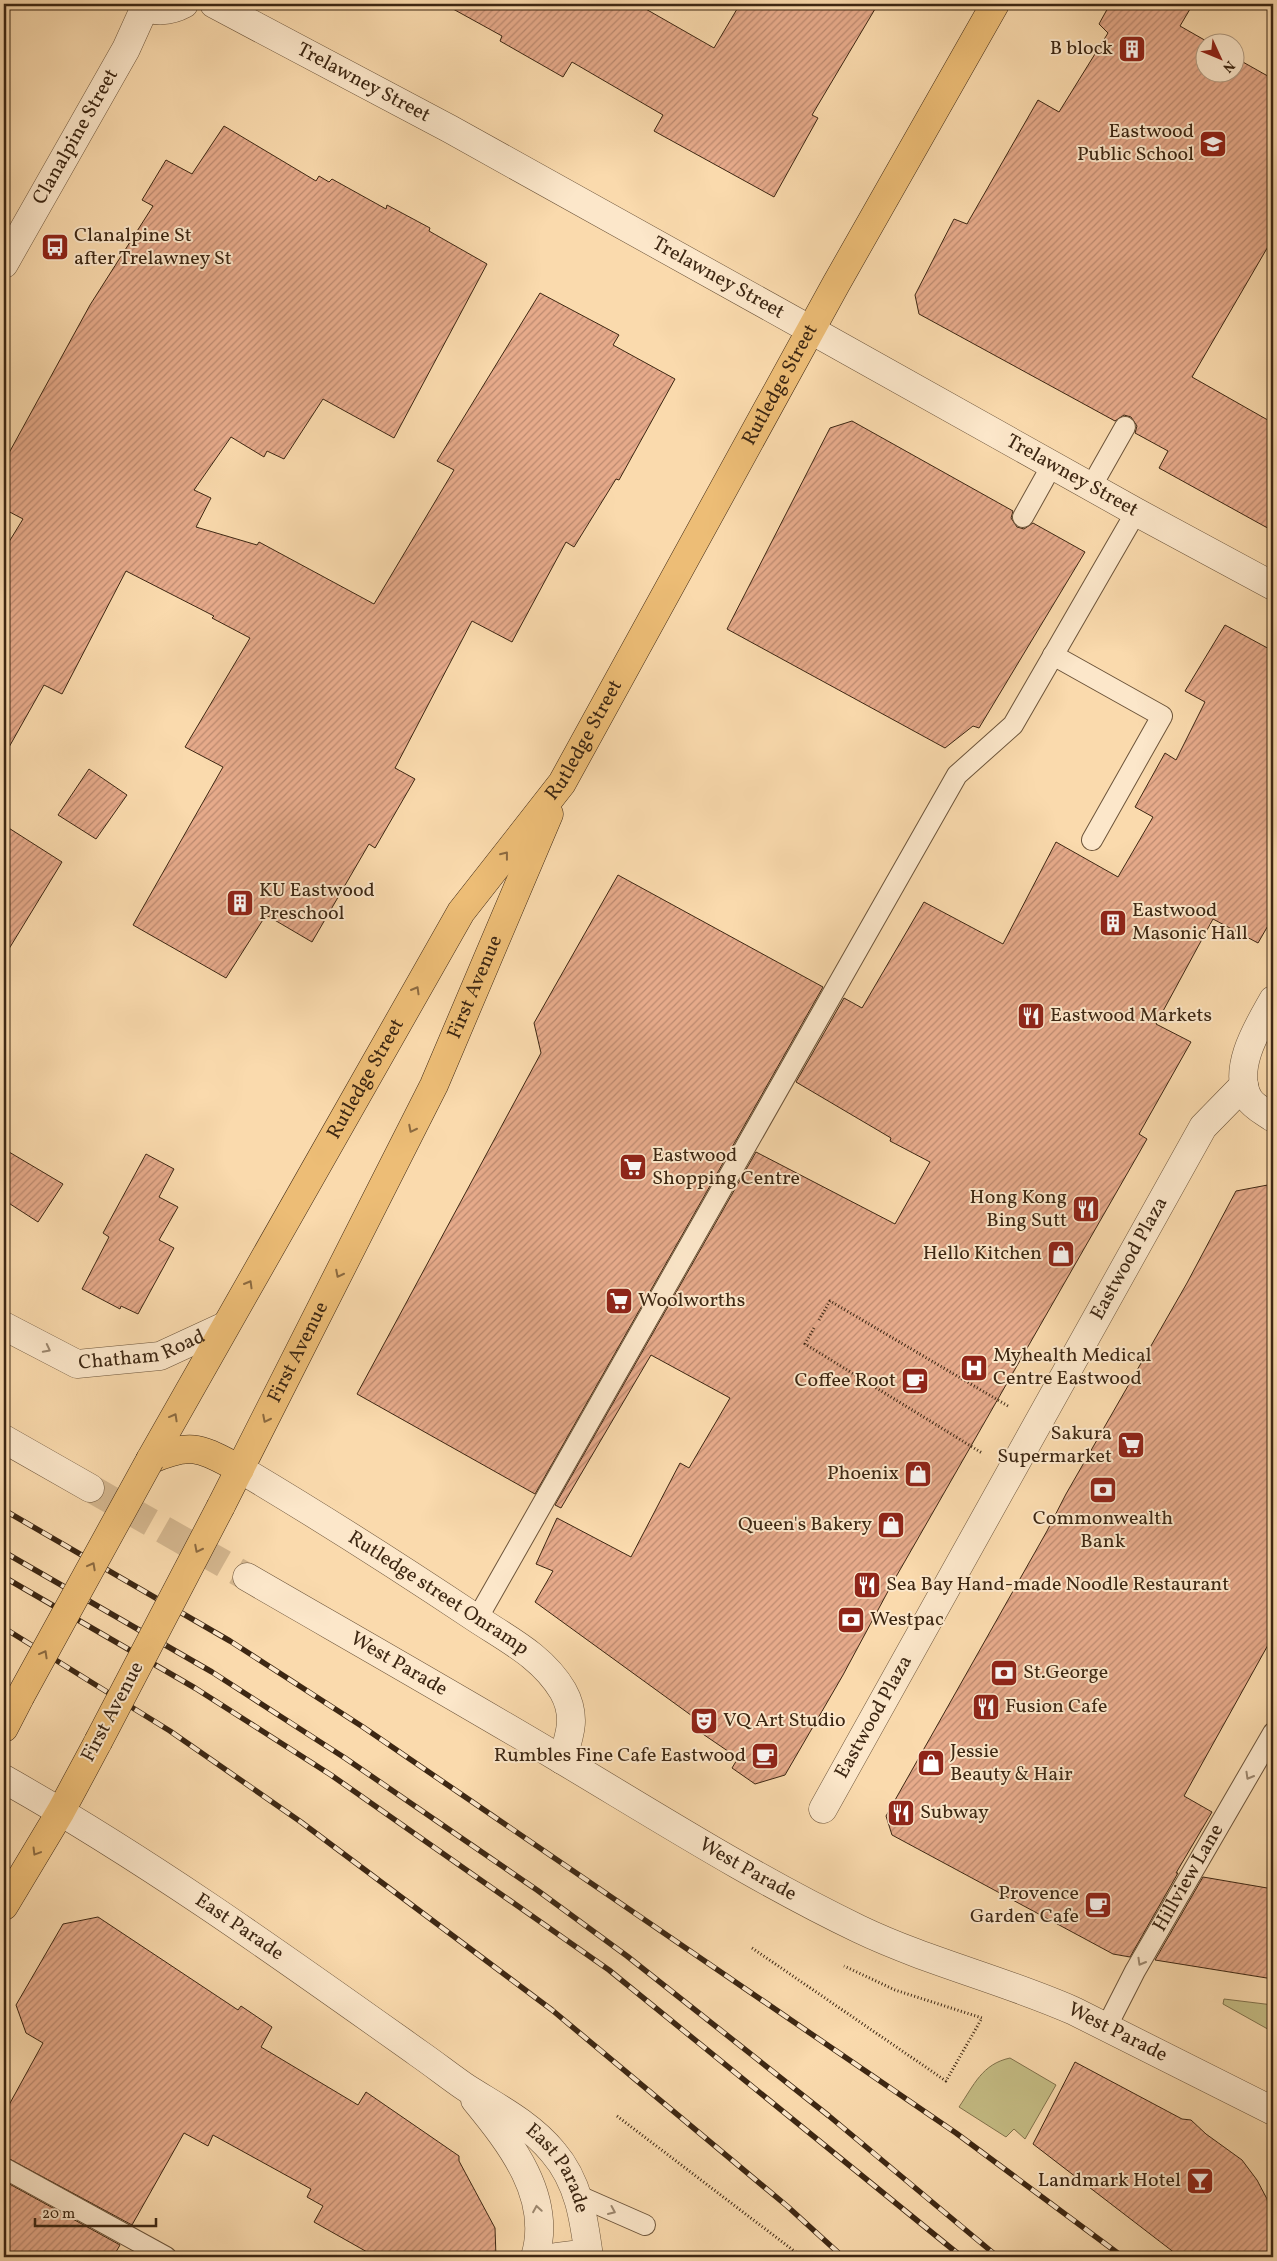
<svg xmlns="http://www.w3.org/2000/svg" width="1277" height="2261" font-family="Vollkorn,serif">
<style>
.garden{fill:#c5bd85;stroke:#81724c}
.building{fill:url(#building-hatch);stroke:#3d2713}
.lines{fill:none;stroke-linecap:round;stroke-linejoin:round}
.tertiary-tunnel{stroke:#d4b68e;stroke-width:28;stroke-dasharray:28 14;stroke-linecap:butt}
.service-casing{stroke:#6c543a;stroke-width:22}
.pedestrian-casing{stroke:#6c543a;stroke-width:29}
.minor-casing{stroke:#6c543a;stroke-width:29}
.tertiary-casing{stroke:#6c543a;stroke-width:29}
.primary-casing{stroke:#3d2713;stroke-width:29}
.path{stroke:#3d2713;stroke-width:3;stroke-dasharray:1 2.5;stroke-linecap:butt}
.service{stroke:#fce7ca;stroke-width:20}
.pedestrian{stroke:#fce7ca;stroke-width:28}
.minor{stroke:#fce7ca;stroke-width:28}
.tertiary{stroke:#fce7ca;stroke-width:28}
.primary{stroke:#edbd76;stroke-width:28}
.rail-casing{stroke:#3d2713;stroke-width:5.5}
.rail{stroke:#fce7ca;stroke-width:4;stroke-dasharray:11;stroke-linecap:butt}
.primary-bridge-casing{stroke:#3d2713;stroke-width:29;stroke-linecap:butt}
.primary-bridge{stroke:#edbd76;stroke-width:28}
.oneway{stroke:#8c6a40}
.oneway2{stroke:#9c876e}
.labels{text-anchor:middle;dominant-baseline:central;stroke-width:4;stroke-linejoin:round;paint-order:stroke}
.poi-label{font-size:20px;fill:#3d2713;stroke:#fce7ca;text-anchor:start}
.street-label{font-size:20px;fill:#3d2713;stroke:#fce7ca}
</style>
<defs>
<pattern id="building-hatch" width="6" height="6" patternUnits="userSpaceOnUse" patternTransform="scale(1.25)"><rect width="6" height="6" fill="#e6aa8a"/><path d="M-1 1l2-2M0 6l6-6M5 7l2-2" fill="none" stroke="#bc8a70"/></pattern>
</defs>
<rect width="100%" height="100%" fill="#fadaad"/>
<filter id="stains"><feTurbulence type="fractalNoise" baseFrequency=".004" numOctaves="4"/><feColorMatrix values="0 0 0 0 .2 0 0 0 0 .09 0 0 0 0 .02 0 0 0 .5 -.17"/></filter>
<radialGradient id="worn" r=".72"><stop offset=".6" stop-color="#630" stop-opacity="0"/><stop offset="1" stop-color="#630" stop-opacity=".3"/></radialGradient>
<path class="garden" d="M 1224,1999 L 1273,2005 L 1273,2032 L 1223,2004 Z
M 1010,2058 L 1056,2085 L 1025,2139 L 1014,2129 L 1006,2137 L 959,2107 C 974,2085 982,2064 1010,2058 Z"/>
<path class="building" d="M 444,4 L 637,4 L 714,48 L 740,4 L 878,4 L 812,115 L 818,118 L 774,197 L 654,131 L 663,115 L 572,62 L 563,77 L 500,41 L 502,36 Z
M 1110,4 L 1193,4 L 1180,26 L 1208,42 L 1204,42 L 1204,72 L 1234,72 L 1234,57 L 1273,79 L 1273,238 L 1192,377 L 1273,423 L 1273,531 L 1159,468 L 1168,451 L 1135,433 L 1137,426 L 1131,417 L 1124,415 L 1115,421 L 919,314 L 915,295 L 954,219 L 967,224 L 1038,100 L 1059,112 L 1108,33 L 1099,24 Z
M 224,126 L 316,181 L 319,176 L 329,182 L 332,179 L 386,209 L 387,205 L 430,228 L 429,231 L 487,264 L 394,438 L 323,399 L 284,459 L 267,451 L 264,457 L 231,437 L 194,490 L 211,498 L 196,527 L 257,545 L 259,542 L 374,604 L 454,470 L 437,461 L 540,293 L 619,335 L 613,345 L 675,379 L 619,480 L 616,479 L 574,547 L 566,542 L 512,642 L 472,621 L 395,768 L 415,779 L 375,848 L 369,844 L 312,942 L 266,915 L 226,978 L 133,925 L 223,767 L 185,747 L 250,638 L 212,618 L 214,616 L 126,571 L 62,694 L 44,685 L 4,756 L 4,550 L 23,519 L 4,509 L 4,462 L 90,305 L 153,206 L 142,200 L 166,160 L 192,174 Z
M 852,421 L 1013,511 L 1011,518 L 1017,527 L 1024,529 L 1033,523 L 1085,552 L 979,728 L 973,726 L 945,748 L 727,629 L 830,428 Z
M 1225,625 L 1273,651 L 1273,917 L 1258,943 L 1213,919 L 1156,1024 L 1191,1042 L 1139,1134 L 1147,1139 L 893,1582 L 843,1675 L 785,1775 L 755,1784 L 732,1768 L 738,1758 L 694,1728 L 699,1721 L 535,1602 L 553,1571 L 536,1564 L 557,1518 L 631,1557 L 680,1463 L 689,1468 L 730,1398 L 651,1355 L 561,1508 L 555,1505 L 756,1152 L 895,1224 L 930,1162 L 890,1141 L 891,1138 L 796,1082 L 844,998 L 862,1008 L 924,902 L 1003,944 L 1056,842 L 1118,877 L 1153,817 L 1135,807 L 1165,753 L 1176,760 L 1205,702 L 1185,691 Z
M 89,769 L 127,795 L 96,839 L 58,815 Z
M 4,825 L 62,862 L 4,957 Z
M 618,875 L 823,987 L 535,1494 L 357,1394 L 541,1053 L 534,1023 Z
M 4,1149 L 63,1184 L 38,1222 L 4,1200 Z
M 146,1154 L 174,1169 L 159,1197 L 178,1207 L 159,1240 L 174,1248 L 138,1314 L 121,1306 L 120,1309 L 82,1289 L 109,1237 L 103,1233 Z
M 1273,1184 L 1273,1636 L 1184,1796 L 1212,1812 L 1176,1873 L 1178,1873 L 1130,1957 L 1113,1954 L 892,1835 L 886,1816 L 1047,1531 L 1066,1494 L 1187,1283 L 1236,1191 Z
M 1203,1877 L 1273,1889 L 1273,1979 L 1155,1960 Z
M 98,1917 L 238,2010 L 241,2006 L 272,2027 L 261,2047 L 358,2105 L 366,2092 L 459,2156 L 459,2161 L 495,2228 L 496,2257 L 376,2257 L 314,2222 L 323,2206 L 307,2197 L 311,2189 L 213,2135 L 208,2146 L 184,2133 L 132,2225 L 4,2156 L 4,2114 L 43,2043 L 26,2033 L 16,2005 L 63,1924 Z
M 1075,2062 L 1182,2119 L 1191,2120 L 1206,2134 L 1242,2160 L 1257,2180 L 1267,2199 L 1273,2230 L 1273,2257 L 1180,2257 L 1033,2144 Z
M 4,2181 L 120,2245 L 113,2257 L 4,2257 Z"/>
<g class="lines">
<path class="tertiary-tunnel" d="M 90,1488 L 247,1577"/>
<g class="service-casing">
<g id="service">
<path d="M 1091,487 L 1125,427"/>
<path d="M 1023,517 L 1052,465"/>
<path d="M 1053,655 L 1162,716 L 1092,840"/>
<path d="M 477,1619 L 957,775 L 1013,725 L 1136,512"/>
<path id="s1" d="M 1107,2026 L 1135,1971 L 1273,1733"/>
<path d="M 4,2168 L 166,2257"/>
<path d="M 579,2196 L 645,2225"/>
</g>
</g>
<g class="pedestrian-casing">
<g id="pedestrian">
<path id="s2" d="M 823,1809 L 1203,1127 L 1244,1085"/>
</g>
</g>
<g class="minor-casing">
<g id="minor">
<path d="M 141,4 C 153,14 171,11 184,4"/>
<path id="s3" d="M 214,4 L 450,129 L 811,330"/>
<path id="s4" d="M 4,264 L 126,49 L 145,7"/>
<path id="s5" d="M 4,1326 L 77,1364 L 160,1356 L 225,1326"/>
<path id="s6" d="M 240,1469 C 321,1517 399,1567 477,1619 C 509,1640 543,1657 563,1691 C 577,1716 570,1735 562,1760"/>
</g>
</g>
<g class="tertiary-casing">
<g id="tertiary">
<path id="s7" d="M 811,330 L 1136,512 L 1273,586"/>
<path d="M 1273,1000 C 1259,1025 1231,1069 1249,1099 C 1254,1107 1265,1112 1273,1118"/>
<path d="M 4,1439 L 90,1488"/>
<path id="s8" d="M 247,1577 C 349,1636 451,1694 552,1754 C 653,1814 753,1878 859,1929 C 928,1962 1004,1980 1074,2011 L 1273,2111"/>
<path id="s9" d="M 4,1779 C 148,1860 283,1957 418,2053 C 434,2064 449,2076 465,2087 C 496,2107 529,2123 553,2152 C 579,2182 584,2219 589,2257"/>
<path d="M 475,2100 C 511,2144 553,2197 535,2257"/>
<path d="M 557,2257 L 573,2255 L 588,2257"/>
</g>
</g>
<g class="primary-casing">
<g id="primary">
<path id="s10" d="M 150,1460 L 461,912 L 562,783 L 836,284 L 995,4"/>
<path d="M 150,1460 C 193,1441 201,1449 240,1469"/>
<path id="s11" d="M 221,1506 L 434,1085 L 549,814"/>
<path d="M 4,1728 L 20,1697"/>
<path d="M 4,1906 L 61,1811 L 98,1742"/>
</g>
</g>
<path class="path" d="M 819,1320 L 830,1301 L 1008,1406
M 814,1328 L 805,1344 L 982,1453
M 752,1948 L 946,2081 L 982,2018 L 895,1990 L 844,1966
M 617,2116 L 802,2257"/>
<use href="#service" class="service"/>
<use href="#pedestrian" class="pedestrian"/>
<use href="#minor" class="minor"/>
<use href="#tertiary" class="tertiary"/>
<use href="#primary" class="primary"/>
<g class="rail-casing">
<path id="rail" d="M 4,1510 L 230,1641 L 363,1727 L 956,2133 L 1123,2257
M 4,1552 L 212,1672 L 345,1758 L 537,1890 L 627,1956 L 829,2116 L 998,2257
M 4,1577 L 195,1688 L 331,1775 L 609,1970 L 962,2257
M 4,1628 L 170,1731 L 301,1822 L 552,2010 L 787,2206 L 843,2257"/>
</g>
<use href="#rail" class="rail"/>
<g class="primary-bridge-casing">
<path id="primary-bridge" d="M 20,1697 L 150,1460
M 98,1742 L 221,1506"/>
</g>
<use href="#primary-bridge" class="primary-bridge"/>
</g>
<defs><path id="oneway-chevron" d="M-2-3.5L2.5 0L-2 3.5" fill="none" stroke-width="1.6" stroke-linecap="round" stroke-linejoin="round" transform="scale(1.25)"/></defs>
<g class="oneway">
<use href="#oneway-chevron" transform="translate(505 855) rotate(-52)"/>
<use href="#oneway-chevron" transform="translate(416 990) rotate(-60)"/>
<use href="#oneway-chevron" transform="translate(412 1129) rotate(117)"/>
<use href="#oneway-chevron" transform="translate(339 1274) rotate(117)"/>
<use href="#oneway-chevron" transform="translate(249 1284) rotate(-60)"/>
<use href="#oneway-chevron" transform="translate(174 1417) rotate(-61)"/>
<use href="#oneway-chevron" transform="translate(266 1419) rotate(117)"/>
<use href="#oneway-chevron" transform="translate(198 1549) rotate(117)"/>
<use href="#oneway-chevron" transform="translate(92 1566) rotate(-62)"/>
<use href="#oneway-chevron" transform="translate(44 1654) rotate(-61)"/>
<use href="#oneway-chevron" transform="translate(36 1852) rotate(121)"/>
</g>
<g class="oneway2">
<use href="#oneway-chevron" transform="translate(47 1349) rotate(27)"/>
<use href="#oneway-chevron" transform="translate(1249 1776) rotate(120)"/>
<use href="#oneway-chevron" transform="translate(1141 1962) rotate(120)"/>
<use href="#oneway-chevron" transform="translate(537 2209) rotate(-99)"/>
<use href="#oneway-chevron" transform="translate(612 2211) rotate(24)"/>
</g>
<defs>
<g id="building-square" transform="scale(1.4375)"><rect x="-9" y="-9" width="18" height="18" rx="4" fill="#8f2418" stroke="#fce7ca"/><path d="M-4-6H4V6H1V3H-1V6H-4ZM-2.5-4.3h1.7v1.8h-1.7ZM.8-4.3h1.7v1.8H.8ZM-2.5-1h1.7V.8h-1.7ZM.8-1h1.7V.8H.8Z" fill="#fff"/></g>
<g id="school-square" transform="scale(1.4375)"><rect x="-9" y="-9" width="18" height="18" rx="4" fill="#8f2418" stroke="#fce7ca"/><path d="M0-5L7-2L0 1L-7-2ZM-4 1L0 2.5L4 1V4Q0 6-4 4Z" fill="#fff"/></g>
<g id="bus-square" transform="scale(1.4375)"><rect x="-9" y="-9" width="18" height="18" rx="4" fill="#8f2418" stroke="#fce7ca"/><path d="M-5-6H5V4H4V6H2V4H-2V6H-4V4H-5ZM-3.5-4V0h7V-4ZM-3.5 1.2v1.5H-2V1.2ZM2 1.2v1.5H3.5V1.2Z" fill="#fff"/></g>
<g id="restaurant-square" transform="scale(1.4375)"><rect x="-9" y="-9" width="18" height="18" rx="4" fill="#8f2418" stroke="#fce7ca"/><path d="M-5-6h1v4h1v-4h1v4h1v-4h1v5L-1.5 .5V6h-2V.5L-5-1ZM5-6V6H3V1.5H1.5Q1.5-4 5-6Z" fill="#fff"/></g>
<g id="supermarket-square" transform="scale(1.4375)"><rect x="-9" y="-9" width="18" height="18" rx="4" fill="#8f2418" stroke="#fce7ca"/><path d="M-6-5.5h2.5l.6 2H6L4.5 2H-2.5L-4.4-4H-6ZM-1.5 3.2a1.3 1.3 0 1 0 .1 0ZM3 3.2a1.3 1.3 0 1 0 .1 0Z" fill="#fff"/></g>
<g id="shop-square" transform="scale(1.4375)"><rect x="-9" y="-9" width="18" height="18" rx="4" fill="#8f2418" stroke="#fce7ca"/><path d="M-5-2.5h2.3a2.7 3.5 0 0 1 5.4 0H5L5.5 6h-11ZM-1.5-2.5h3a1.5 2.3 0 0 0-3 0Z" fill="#fff"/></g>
<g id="hospital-square" transform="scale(1.4375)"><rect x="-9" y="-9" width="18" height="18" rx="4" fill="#8f2418" stroke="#fce7ca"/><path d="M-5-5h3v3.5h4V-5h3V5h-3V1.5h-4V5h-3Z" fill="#fff"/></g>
<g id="cafe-square" transform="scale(1.4375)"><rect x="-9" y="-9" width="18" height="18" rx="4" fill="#8f2418" stroke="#fce7ca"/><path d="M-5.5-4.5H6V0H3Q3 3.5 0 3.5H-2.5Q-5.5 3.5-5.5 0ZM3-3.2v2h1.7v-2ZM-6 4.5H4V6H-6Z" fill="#fff"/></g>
<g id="bank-square" transform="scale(1.4375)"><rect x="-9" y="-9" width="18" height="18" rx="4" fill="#8f2418" stroke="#fce7ca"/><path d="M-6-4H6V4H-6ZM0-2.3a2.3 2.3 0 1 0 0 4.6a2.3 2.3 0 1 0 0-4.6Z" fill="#fff"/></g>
<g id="theatre-square" transform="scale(1.4375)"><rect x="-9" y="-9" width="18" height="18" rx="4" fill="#8f2418" stroke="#fce7ca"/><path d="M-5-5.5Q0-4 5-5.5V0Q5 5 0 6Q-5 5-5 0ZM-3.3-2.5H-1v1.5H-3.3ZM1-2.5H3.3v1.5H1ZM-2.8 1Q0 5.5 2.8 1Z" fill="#fff"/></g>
<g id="bar-square" transform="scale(1.4375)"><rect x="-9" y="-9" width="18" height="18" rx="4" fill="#8f2418" stroke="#fce7ca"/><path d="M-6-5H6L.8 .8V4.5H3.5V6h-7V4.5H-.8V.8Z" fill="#fff"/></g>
</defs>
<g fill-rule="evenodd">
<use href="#building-square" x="1132" y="49"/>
<use href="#school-square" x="1213" y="144"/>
<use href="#bus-square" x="55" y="247"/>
<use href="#building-square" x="240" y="903"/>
<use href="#building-square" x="1113" y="923"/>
<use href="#restaurant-square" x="1031" y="1016"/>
<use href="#supermarket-square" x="633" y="1167"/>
<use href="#restaurant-square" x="1086" y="1209"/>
<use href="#shop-square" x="1061" y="1254"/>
<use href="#supermarket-square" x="619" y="1301"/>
<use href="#hospital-square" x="974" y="1368"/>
<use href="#cafe-square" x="915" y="1381"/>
<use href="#supermarket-square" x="1131" y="1445"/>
<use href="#shop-square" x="918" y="1474"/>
<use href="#bank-square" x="1103" y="1490"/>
<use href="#shop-square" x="891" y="1525"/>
<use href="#restaurant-square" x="867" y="1585"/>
<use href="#bank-square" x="851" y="1620"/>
<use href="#bank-square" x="1004" y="1673"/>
<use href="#restaurant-square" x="986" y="1707"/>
<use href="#theatre-square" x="704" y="1721"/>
<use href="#cafe-square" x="765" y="1756"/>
<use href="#shop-square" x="931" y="1763"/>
<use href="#restaurant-square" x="901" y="1813"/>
<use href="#cafe-square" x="1098" y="1905"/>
<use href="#bar-square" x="1200" y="2181"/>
</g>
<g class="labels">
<g class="poi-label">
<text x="1113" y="49" text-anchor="end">B block</text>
<text x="1194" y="132" text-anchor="end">Eastwood<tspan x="1194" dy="23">Public School</tspan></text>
<text x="74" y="236">Clanalpine St<tspan x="74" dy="23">after Trelawney St</tspan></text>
<text x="259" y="891">KU Eastwood<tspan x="259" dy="23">Preschool</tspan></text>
<text x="1132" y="911">Eastwood<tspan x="1132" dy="23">Masonic Hall</tspan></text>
<text x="1050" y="1016">Eastwood Markets</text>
<text x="652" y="1156">Eastwood<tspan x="652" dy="23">Shopping Centre</tspan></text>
<text x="1067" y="1198" text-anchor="end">Hong Kong<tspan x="1067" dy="23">Bing Sutt</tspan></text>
<text x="1042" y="1254" text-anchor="end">Hello Kitchen</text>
<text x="638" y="1301">Woolworths</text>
<text x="993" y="1356">Myhealth Medical<tspan x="993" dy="23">Centre Eastwood</tspan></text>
<text x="896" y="1381" text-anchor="end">Coffee Root</text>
<text x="1112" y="1434" text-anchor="end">Sakura<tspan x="1112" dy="23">Supermarket</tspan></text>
<text x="899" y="1474" text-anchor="end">Phoenix</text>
<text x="1103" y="1519" text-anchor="middle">Commonwealth<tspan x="1103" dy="23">Bank</tspan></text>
<text x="872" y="1525" text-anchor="end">Queen's Bakery</text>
<text x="886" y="1585">Sea Bay Hand-made Noodle Restaurant</text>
<text x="870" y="1620">Westpac</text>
<text x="1023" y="1673">St.George</text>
<text x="1005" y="1707">Fusion Cafe</text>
<text x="723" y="1721">VQ Art Studio</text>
<text x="950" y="1752">Jessie<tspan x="950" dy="23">Beauty &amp; Hair</tspan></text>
<text x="746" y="1756" text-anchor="end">Rumbles Fine Cafe Eastwood</text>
<text x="920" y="1813">Subway</text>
<text x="1079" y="1894" text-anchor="end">Provence<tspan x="1079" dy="23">Garden Cafe</tspan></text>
<text x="1181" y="2181" text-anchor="end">Landmark Hotel</text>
</g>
<g class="street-label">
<text stroke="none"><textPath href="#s3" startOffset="169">Trelawney Street</textPath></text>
<text stroke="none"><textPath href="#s4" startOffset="146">Clanalpine Street</textPath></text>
<text stroke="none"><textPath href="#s3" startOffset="574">Trelawney Street</textPath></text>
<text stroke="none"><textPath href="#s10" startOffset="1248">Rutledge Street</textPath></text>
<text stroke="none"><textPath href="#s7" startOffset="299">Trelawney Street</textPath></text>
<text stroke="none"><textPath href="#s10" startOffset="842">Rutledge Street</textPath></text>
<text stroke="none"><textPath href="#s11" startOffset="578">First Avenue</textPath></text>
<text stroke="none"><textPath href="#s10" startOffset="438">Rutledge Street</textPath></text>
<text stroke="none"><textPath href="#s2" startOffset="630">Eastwood Plaza</textPath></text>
<text stroke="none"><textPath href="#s5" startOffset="149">Chatham Road</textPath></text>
<text stroke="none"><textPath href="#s11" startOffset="172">First Avenue</textPath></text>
<text stroke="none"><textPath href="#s6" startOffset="234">Rutledge street Onramp</textPath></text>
<text stroke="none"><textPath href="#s8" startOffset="175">West Parade</textPath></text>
<text transform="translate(113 1712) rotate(-62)">First Avenue</text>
<text stroke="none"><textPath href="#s2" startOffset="105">Eastwood Plaza</textPath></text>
<text stroke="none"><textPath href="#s8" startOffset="580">West Parade</textPath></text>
<text stroke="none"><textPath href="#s1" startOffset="169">Hillview Lane</textPath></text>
<text stroke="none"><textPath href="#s9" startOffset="278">East Parade</textPath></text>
<text stroke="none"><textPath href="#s8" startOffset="985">West Parade</textPath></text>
<text stroke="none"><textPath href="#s9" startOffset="681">East Parade</textPath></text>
</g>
</g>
<rect width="1277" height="2261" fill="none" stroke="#fadaad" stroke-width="20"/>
<rect x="5" y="5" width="1267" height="2251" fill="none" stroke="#3d2713" stroke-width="2.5"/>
<rect x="10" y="10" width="1257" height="2241" fill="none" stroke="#3d2713"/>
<g transform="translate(1220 58) rotate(134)"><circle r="24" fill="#fce7ca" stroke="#b09a81"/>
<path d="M0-4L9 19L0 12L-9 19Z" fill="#8f2418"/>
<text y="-8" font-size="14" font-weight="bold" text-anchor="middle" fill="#3d2713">N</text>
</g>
<path d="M35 2218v8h121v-8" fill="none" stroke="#3d2713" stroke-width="2.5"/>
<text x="42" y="2218" font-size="15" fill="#3d2713" stroke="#fce7ca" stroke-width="4" paint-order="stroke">20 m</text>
<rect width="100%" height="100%" filter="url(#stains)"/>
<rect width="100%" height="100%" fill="url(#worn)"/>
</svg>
